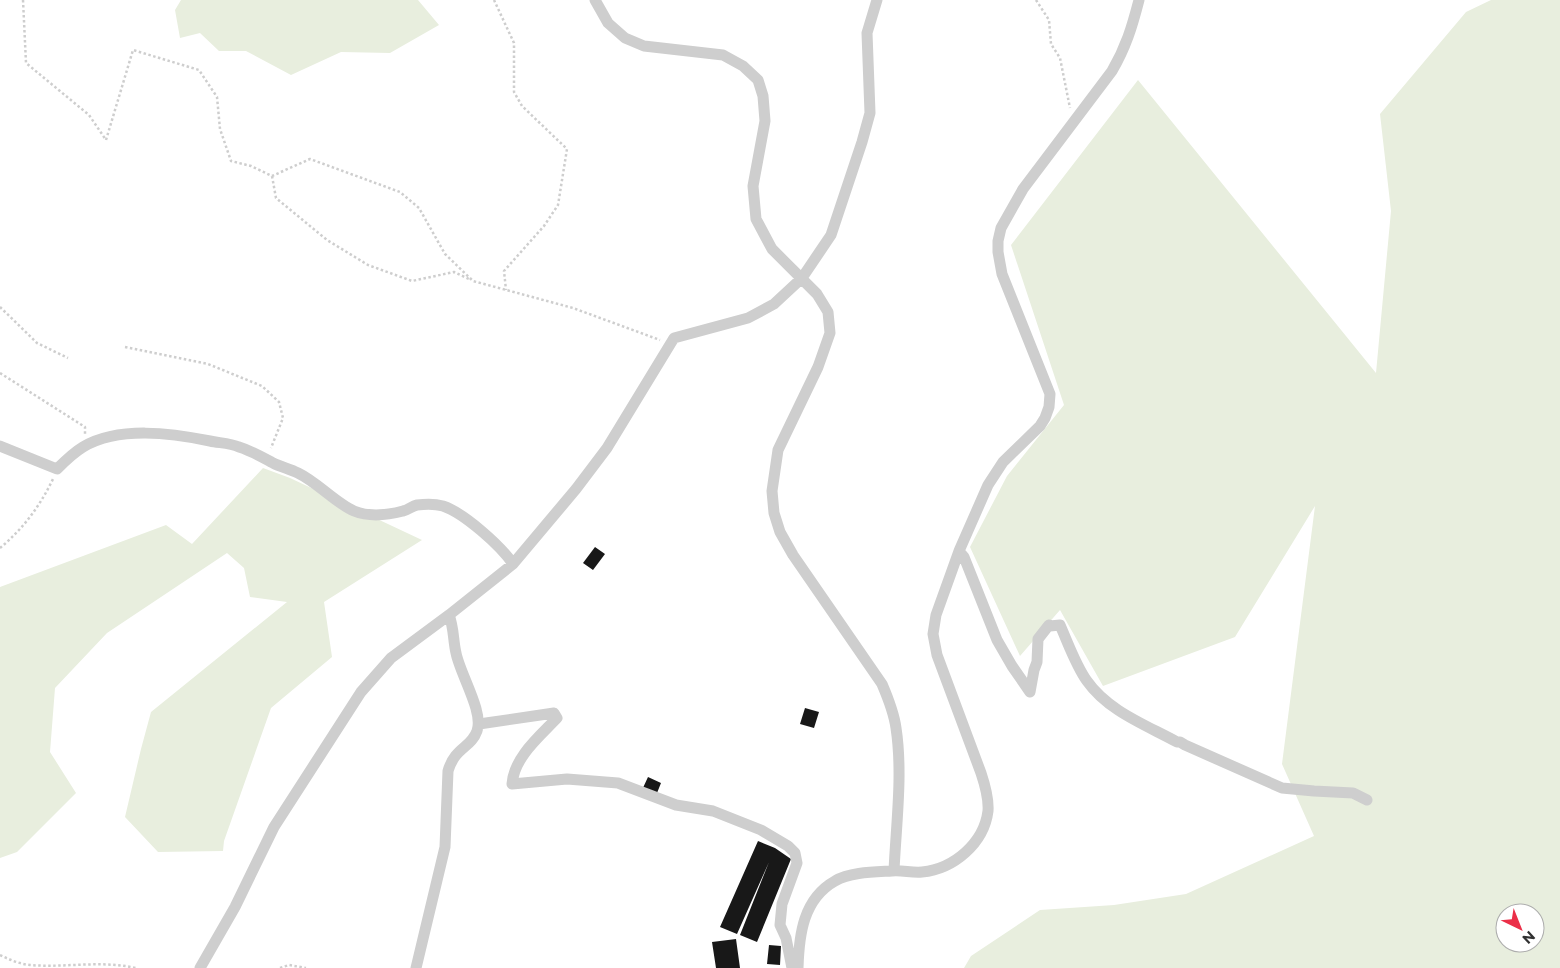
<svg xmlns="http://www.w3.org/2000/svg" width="1560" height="968" font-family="Montserrat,sans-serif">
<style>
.green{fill:#e8eede;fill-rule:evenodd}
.building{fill:#181818}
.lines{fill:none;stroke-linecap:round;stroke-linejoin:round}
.path{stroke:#cecece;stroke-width:2.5;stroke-dasharray:2.5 2.5;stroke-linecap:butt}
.street{stroke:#cecece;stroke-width:11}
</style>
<rect width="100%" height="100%" fill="#fff"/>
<path class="green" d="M 181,0 L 418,0 L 439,25 L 390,53 L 341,52 L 291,75 L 246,51 L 219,51 L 200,33 L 180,38 L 175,10 Z
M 1491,0 L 1560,0 L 1560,968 L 964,968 L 971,956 L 1040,910 L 1114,905 L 1186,894 L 1314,836 L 1282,764 L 1315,506 L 1235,637 L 1103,686 L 1060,610 L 1020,656 L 970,547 L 1007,476 L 1064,405 L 1011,245 L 1138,80 L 1376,373 L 1391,211 L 1380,114 L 1466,12 ZM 1505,913 L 1535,913 L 1535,943 L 1505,943 Z
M 263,468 L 290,478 L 422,540 L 324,602 L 332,657 L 271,708 L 224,841 L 223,851 L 158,852 L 125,817 L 141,749 L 151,712 L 287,602 L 250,597 L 244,568 L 227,553 L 107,633 L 55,688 L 50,752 L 76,793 L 17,852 L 0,858 L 0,587 L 166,525 L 192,544 Z"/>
<path class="building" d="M 595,547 L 605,554 L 593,570 L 583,563 Z
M 805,708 L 819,712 L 814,728 L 800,724 Z
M 648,777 L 661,783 L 657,793 L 642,790 Z
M 758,841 L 775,848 L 791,859 L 757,942 L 740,935 L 769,862 L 737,934 L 720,927 Z
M 736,939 L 740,968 L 716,968 L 712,942 Z
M 769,945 L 781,946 L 780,965 L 767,964 Z"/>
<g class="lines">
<path class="path" d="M 23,0 L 26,63 L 89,115 L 106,140 L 133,50 L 199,70 L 217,97 L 220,129 L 231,161 L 251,166 L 272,176 L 310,159 L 400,192 L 419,208 L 445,254 L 473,281 L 573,308 L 660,340
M 494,0 L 514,43 L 514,92 L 522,106 L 567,149 L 558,205 L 544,226 L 504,271 L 506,290
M 1036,0 L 1049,20 L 1051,44 L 1060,58 L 1070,108
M 272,176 L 276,198 L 327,240 L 368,265 L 412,281 L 454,272 L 469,279
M 0,307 L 37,343 L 68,358
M 125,347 L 208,364 L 262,386 L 279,402 L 283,418 L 271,448
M 0,373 L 85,427 L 85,435
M 0,548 C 23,529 40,506 53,479
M 0,955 C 10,960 20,964 30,965 C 65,968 101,960 136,968
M 280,968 L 289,965 L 306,968"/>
<path class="street" d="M 595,0 L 608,23 L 625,38 L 644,46 L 723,55 L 743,66 L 758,80 L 763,96 L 765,121 L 753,186 L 756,219 L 772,249 L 817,294 L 828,312 L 830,333 L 818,367 L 778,450 L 772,491 L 774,513 L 780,532 L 793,555 L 882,684 C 888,698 894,713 896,728 C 903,774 896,825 894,871
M 0,446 L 57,469 C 65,461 73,453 83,447 C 119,426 171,433 210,441 C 219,443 230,443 239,447 C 252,451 262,457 273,463 C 281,467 290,469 298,473 C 317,482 337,504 354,511 C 369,517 388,515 403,511 C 408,510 412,506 417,505 C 425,504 436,504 443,506 C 464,513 501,546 513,564
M 959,551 L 964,557 L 997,640 L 1012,666 L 1030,692 L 1034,670 L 1037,662 L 1038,639 L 1049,625 L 1050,626 L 1060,625 C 1068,643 1076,666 1087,681 C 1108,711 1146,725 1177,742 L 1180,742 L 1185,745 L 1282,788 L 1314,791 L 1353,793 L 1367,800
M 479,724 L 554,713 L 557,718 C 540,736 514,757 512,784 L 567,779 L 618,783 L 676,805 L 713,811 L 761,830 L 788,846 L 795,853 L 797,863 L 782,904 L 780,925 L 786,938 L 792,968
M 200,968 L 235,907 L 274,827 L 361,692 L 391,658 L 449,615 L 513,564 L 576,489 L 607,448 L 674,338 L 748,318 L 774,304 L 802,278 L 831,235 L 862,142 L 870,113 L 867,33 L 877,0
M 416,968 L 445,847 L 448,771 C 455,747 471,748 477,731 C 484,712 460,674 456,653 C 453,640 454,628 449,615
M 798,968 C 799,935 803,899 835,881 C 850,872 875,872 892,871 C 902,870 912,873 922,872 C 954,869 984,843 988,811 C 989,798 985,785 981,773 L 937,655 L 933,634 L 936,615 L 959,551 L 988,485 L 1003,462 L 1040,426 L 1045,418 L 1049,407 L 1050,394 L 1002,274 L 998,252 L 998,241 L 1001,228 L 1023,189 L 1112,71 C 1126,47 1132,27 1139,0"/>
</g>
<g transform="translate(1520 928) rotate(137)"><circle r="24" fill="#ffffff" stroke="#adadad"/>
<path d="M0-4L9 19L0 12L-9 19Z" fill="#eb2f48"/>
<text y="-8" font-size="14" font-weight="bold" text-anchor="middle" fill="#313131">N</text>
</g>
</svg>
